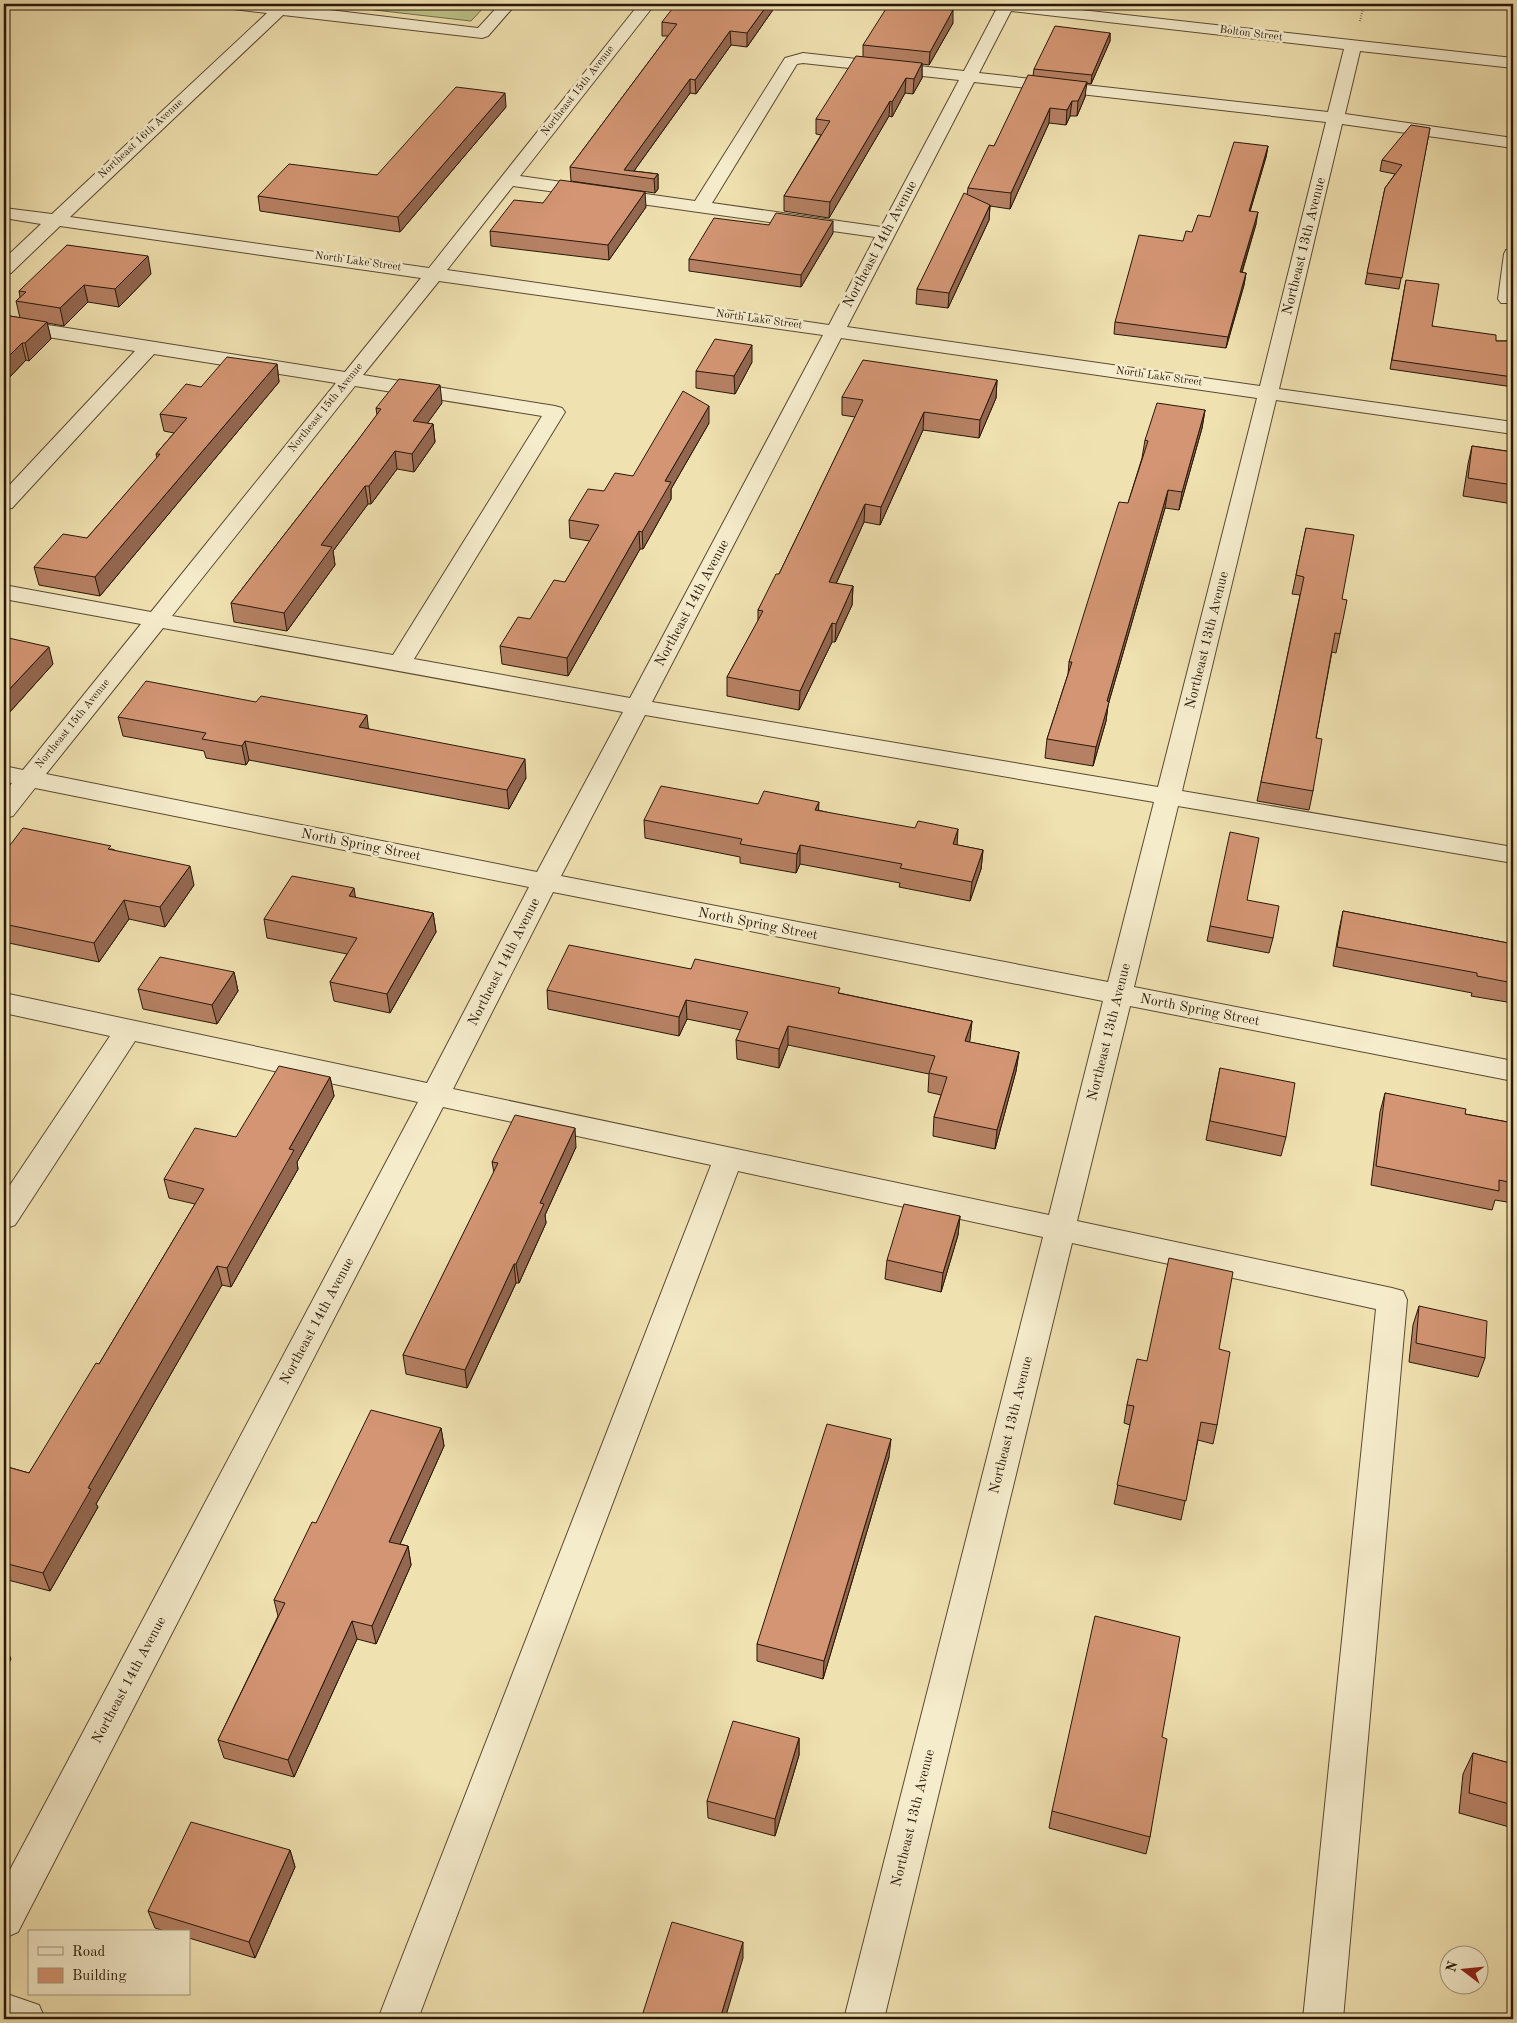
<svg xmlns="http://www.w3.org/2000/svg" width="1517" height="2023" font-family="'Old Standard TT',serif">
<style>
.green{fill:#bdc288;stroke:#726d48}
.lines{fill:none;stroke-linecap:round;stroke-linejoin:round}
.minor-casing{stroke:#5a4a33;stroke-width:2}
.path{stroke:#281809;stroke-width:2;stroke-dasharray:0.5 2;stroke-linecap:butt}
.minor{fill:#f5eccc;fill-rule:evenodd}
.wall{fill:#b58063;stroke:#281809}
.shaded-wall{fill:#946850;stroke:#281809}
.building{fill:#d39573;stroke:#281809}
.labels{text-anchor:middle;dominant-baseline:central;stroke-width:5;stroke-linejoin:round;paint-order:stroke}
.far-street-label{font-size:11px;fill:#281809;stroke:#f5eccc}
.street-label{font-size:14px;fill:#281809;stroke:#f5eccc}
</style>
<rect width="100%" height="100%" fill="#f0e1b0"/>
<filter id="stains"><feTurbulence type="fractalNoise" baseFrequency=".004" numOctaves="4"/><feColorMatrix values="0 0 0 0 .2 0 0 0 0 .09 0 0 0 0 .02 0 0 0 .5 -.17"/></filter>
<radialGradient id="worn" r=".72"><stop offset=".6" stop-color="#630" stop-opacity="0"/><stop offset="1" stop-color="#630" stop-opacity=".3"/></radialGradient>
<path class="green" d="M 322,4 L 487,4 L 471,21 Z"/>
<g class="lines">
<g class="minor-casing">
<path id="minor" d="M 225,4 L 280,4 L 478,28 L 500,4 L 516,4 L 488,36 L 482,38 L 283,15 L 70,217 L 429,268 L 639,4 L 655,4 L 520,176 L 695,201 L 785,58 L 803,53 L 964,71 L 996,10 L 983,7 L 980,4 L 1027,4 L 1513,58 L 1513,68 L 1360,51 L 1345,114 L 1513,138 L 1513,148 L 1342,124 L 1279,389 L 1513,422 L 1513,434 L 1276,400 L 1182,791 L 1513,847 L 1513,863 L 1178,806 L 1134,987 L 1513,1061 L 1513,1081 L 1130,1006 L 1077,1221 L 1392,1288 L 1403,1291 L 1407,1300 L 1343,2019 L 1303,2019 L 1376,1309 L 1072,1243 L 884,2019 L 844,2019 L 1043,1237 L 738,1171 L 418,2019 L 378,2019 L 711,1165 L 443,1107 L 18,1932 L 4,1938 L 4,1881 L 418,1102 L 135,1041 L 15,1225 L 4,1229 L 4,1194 L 110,1036 L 4,1013 L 4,993 L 427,1083 L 529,887 L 35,788 L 13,816 L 4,818 L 4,794 L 12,783 L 4,782 L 4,766 L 23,770 L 141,624 L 4,599 L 4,585 L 151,612 L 336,383 L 154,354 L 12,508 L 4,509 L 4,491 L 135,351 L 4,330 L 4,318 L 345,372 L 421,278 L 60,226 L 11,273 L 4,275 L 4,259 L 41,224 L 4,218 L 4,208 L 52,214 L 267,13 L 233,9 L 228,7 ZM 1011,11 L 1344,49 L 1328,112 L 979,73 ZM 803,63 L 959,80 L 881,227 L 712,203 L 797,64 ZM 974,82 L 1326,122 L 1260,386 L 847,327 ZM 513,186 L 875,237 L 829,325 L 447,270 ZM 439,281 L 823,335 L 630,698 L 414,659 L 565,412 L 562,408 L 555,406 L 363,375 ZM 841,338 L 1257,398 L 1158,787 L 652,702 ZM 355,386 L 542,416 L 393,655 L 172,616 ZM 163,628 L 623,712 L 537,872 L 46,774 ZM 645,715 L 1154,802 L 1108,982 L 561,876 ZM 553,892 L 1103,1001 L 1049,1215 L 453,1089 Z
M 1513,248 L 1513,303 L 1501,303 L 1498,299 L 1504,254 L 1506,250 Z
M 4,1993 L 39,2005 L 45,2019 L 4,2019 Z"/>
</g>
<path class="path" d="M 1360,21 L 1364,4"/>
<use href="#minor" class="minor"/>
</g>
<path class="wall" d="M 777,4 L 747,47 L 731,45 L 696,94 L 690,93 L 634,171 L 658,174 L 658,189 L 655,193 L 571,181 L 570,167 L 668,36 L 662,36 L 662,22 Z
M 953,23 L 929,65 L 922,64 L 922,78 L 913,94 L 905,93 L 892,117 L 889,116 L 829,218 L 784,211 L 784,196 L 821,135 L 816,134 L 816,119 L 863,57 L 863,45 Z
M 1110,33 L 1110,41 L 1091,84 L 1086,83 L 1085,97 L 1077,116 L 1070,116 L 1066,125 L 1049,123 L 1010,209 L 990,206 L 989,220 L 948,308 L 916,304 L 917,289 L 967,195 L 968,188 L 994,146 L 1033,76 L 1034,69 Z
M 506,107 L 400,232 L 260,211 L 258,196 L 377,175 Z
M 1430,128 L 1399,289 L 1365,284 L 1385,188 L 1395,174 L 1380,171 L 1382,160 Z
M 1268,146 L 1266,157 L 1250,211 L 1256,224 L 1242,273 L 1246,273 L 1244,285 L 1226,348 L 1114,334 L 1115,322 L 1183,241 L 1210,217 Z
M 543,203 L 646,207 L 609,260 L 491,246 L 490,231 Z
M 769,225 L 833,233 L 801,287 L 689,271 L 689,259 Z
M 151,274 L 119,307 L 88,302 L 64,326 L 47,323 L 51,339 L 29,361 L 26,360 L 4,383 L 4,315 L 20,318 L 16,301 L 20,297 L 19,291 Z
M 1406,280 L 1432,326 L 1496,341 L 1513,341 L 1513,387 L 1390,369 Z
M 752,362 L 735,394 L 696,388 L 696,371 Z
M 277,364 L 279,382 L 100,596 L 39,585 L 34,567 L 87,538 L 157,458 L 156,454 L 174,433 L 164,431 L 160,414 L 201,387 Z
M 997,380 L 996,398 L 979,438 L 923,430 L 880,525 L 864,522 L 836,584 L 853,586 L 852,605 L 835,642 L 832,642 L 799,710 L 727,696 L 727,677 L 758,621 L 758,610 L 779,574 L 855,417 L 842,415 L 842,397 Z
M 442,403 L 427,423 L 433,424 L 435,442 L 414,472 L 397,469 L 371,504 L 368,504 L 333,551 L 335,565 L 287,631 L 234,622 L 231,603 L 355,444 L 377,415 L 376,408 Z
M 1205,410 L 1202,428 L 1179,510 L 1165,508 L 1108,705 L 1106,721 L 1093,766 L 1045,758 L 1047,739 L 1068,674 L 1069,662 L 1128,503 L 1142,458 L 1145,440 Z
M 709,423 L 671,489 L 671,499 L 643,549 L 640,549 L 568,676 L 502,664 L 500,646 L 530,619 L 565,582 L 590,541 L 570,538 L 569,520 L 604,491 L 633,476 Z
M 1472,446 L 1513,452 L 1513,504 L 1463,496 L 1468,464 Z
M 1306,528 L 1342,599 L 1340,634 L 1336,653 L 1332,652 L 1316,738 L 1313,791 L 1309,810 L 1257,801 L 1300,595 L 1292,594 Z
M 4,637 L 53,664 L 9,713 L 4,712 Z
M 118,717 L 369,729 L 526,778 L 509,809 L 249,760 L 246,765 L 206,758 L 204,751 L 123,736 Z
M 758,804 L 818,810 L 957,845 L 983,850 L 981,869 L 970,901 L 899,887 L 900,883 L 800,864 L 796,873 L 740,863 L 740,857 L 645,838 L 644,820 Z
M 112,849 L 194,885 L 165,927 L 129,919 L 99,962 L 4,942 L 4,853 Z
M 356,898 L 433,913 L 436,932 L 390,1013 L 334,1001 L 330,982 L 347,954 L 267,938 L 264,919 Z
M 1247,900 L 1273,938 L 1269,953 L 1207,941 L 1210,926 Z
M 1343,911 L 1513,944 L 1513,1003 L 1471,996 L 1472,993 L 1333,966 L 1339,930 Z
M 691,969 L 839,993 L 972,1021 L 969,1042 L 1019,1052 L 1016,1071 L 995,1149 L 933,1136 L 934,1117 L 941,1095 L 928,1092 L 929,1074 L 788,1045 L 779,1068 L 737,1059 L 736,1040 L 741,1030 L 687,1019 L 679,1036 L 548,1009 L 547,990 Z
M 234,972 L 238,991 L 217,1024 L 143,1009 L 138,989 Z
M 1220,1068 L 1286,1137 L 1281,1156 L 1206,1140 Z
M 330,1077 L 334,1096 L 297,1162 L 298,1169 L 231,1287 L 222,1285 L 96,1504 L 98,1507 L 50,1591 L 4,1579 L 4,1466 L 29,1473 L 99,1364 L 195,1204 L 169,1198 L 164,1179 L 236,1137 Z
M 1385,1093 L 1465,1114 L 1513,1123 L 1513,1203 L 1495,1200 L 1492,1210 L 1371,1185 L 1380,1112 Z
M 576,1147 L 545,1215 L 546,1223 L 519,1283 L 516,1283 L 467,1388 L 406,1374 L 403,1355 L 494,1173 L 492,1162 Z
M 960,1216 L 958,1235 L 941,1292 L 885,1279 L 887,1260 Z
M 1419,1306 L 1485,1358 L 1478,1377 L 1409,1362 L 1413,1325 Z
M 1219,1349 L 1217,1425 L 1213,1444 L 1198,1440 L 1181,1520 L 1114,1504 L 1130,1425 L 1124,1423 L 1127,1405 L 1147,1361 Z
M 441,1428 L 444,1446 L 400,1544 L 408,1546 L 411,1565 L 376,1644 L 357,1639 L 294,1777 L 224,1758 L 218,1740 L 278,1616 L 274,1600 L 316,1523 Z
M 889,1457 L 823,1679 L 757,1661 L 757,1644 Z
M 1162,1737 L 1150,1837 L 1146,1854 L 1049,1828 L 1052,1811 Z
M 799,1738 L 799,1755 L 775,1836 L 708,1818 L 707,1801 Z
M 1473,1753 L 1513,1764 L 1513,1828 L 1459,1813 L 1463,1774 Z
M 290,1850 L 295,1867 L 255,1958 L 189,1938 L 189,1932 L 168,1932 L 155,1928 L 148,1911 Z"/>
<path class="shaded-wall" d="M 768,4 L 777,4 L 747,47 L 747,33 Z
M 953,10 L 953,23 L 929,65 L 930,52 Z
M 730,31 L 731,45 L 696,94 L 695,80 Z
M 1110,33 L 1110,41 L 1091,84 L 1092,75 Z
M 922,63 L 922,78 L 913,94 L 914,79 Z
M 906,78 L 905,93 L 892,117 L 892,102 Z
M 690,79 L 690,93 L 631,175 L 624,170 Z
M 1087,82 L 1085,97 L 1077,116 L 1078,101 Z
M 505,93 L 506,107 L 400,232 L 398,217 Z
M 890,101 L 889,116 L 829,218 L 830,202 Z
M 1072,101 L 1070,116 L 1066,125 L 1067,110 Z
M 1050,108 L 1049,123 L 1010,209 L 1011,193 Z
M 1268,146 L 1266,157 L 1247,222 L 1249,211 Z
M 658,174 L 658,189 L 655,193 L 654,179 Z
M 645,192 L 646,207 L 609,260 L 608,245 Z
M 990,205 L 989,220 L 948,308 L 949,293 Z
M 1258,212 L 1256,224 L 1238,284 L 1240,272 Z
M 833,221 L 833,233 L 801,287 L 801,275 Z
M 148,256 L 151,274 L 119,307 L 115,289 Z
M 1246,273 L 1244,285 L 1226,348 L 1228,337 Z
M 84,285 L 88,302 L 64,326 L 60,308 Z
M 47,322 L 51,339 L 29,361 L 25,343 Z
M 22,343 L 26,360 L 4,383 L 4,361 Z
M 752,345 L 752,362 L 735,394 L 734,376 Z
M 277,364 L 279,382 L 100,596 L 95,577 Z
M 997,380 L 996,398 L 979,438 L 980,420 Z
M 440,385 L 442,403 L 416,439 L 413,421 Z
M 709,406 L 709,423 L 671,489 L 671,499 L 643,549 L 642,532 L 665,481 Z
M 1205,410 L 1202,428 L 1179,510 L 1182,492 Z
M 924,412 L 923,430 L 880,525 L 881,507 Z
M 433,424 L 435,442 L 414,472 L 412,454 Z
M 395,451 L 397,469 L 371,504 L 369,486 Z
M 365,486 L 368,504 L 333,551 L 335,565 L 287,631 L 284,613 L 321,545 Z
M 1168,490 L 1165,508 L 1108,705 L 1106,721 L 1093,766 L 1096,747 L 1107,701 Z
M 865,504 L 864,522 L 828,601 L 829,582 Z
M 639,531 L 640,549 L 568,676 L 567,658 Z
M 853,586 L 852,605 L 835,642 L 836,624 Z
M 832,623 L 832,642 L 799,710 L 800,691 Z
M 49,647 L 53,664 L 9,713 L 4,695 Z
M 367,715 L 369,734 L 359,727 Z
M 245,741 L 249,760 L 246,765 L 242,746 Z
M 525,759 L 526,778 L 509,809 L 507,790 Z
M 819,802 L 818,820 L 815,810 Z
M 958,829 L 957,848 L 953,844 Z
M 800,845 L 800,864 L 796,873 L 797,854 Z
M 983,850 L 981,869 L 970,901 L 972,882 Z
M 190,866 L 194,885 L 165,927 L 160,907 Z
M 354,888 L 357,907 L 349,896 Z
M 124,900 L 129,919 L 99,962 L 94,943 Z
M 433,913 L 436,932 L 390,1013 L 387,994 Z
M 234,972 L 238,991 L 217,1024 L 212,1005 Z
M 686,1000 L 687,1019 L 679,1036 L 679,1017 Z
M 972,1021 L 970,1040 L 964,1060 L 965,1041 Z
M 788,1026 L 788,1045 L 779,1068 L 779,1049 Z
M 1019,1052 L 1016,1071 L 995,1149 L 997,1130 Z
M 330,1077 L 334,1096 L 297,1162 L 298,1169 L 231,1287 L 227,1268 L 289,1149 Z
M 575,1128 L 576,1147 L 545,1215 L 546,1223 L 519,1283 L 516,1264 L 540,1203 Z
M 960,1216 L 958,1235 L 941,1292 L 943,1273 Z
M 514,1264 L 516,1283 L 467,1388 L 465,1370 Z
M 217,1266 L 222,1285 L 96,1504 L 98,1507 L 50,1591 L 43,1573 L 88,1488 Z
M 441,1428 L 444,1446 L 393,1560 L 389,1542 Z
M 891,1439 L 889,1457 L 823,1679 L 824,1661 Z
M 408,1546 L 411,1565 L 376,1644 L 372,1626 Z
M 352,1621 L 357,1639 L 294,1777 L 288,1760 Z
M 4,1642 L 11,1659 L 4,1672 Z
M 799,1738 L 799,1755 L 775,1836 L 775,1819 Z
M 290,1850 L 295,1867 L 255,1958 L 249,1942 Z
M 743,1942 L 743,1958 L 725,2019 L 720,2019 Z"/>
<path class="building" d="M 676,4 L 768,4 L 747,33 L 730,31 L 695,80 L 690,79 L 624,170 L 658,174 L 654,179 L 570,167 L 677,24 L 662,22 Z
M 889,4 L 900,4 L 953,10 L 930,52 L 863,45 Z
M 1055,26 L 1110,33 L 1092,75 L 1034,69 Z
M 856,56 L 922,63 L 914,79 L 906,78 L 892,102 L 890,101 L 830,202 L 784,196 L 830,121 L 816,119 Z
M 1028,75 L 1087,82 L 1078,101 L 1072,101 L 1067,110 L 1050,108 L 1011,193 L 968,188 L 989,145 L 994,146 Z
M 456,87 L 505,93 L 398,217 L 258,196 L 289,164 L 377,175 Z
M 1411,125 L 1430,128 L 1402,278 L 1367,273 L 1385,188 L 1402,165 L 1382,160 Z
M 1234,142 L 1268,146 L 1249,211 L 1258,212 L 1240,272 L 1246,273 L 1228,337 L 1115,322 L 1139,235 L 1183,241 L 1186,231 L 1192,232 L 1198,215 L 1210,217 Z
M 560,180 L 645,192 L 608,245 L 490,231 L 514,200 L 543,203 Z
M 964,193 L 990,205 L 949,293 L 917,289 Z
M 776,213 L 833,221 L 801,275 L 689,259 L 714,218 L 769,225 Z
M 67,245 L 148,256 L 115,289 L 84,285 L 60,308 L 16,301 L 26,292 L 19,291 Z
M 1406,280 L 1439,284 L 1432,326 L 1496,335 L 1496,341 L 1513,341 L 1513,377 L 1392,360 Z
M 4,315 L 47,322 L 25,343 L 22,343 L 4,361 Z
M 715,339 L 752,345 L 734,376 L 696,371 Z
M 227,357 L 277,364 L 95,577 L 34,567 L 63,534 L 87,538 L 160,454 L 156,454 L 187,418 L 160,414 L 186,384 L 201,387 Z
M 863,360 L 997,380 L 980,420 L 924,412 L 881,507 L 865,504 L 829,582 L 853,586 L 836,624 L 832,623 L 800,691 L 727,677 L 763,611 L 758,610 L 776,574 L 779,574 L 863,400 L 842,397 Z
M 399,379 L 440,385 L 413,421 L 433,424 L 412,454 L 395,451 L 369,486 L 365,486 L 321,545 L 332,547 L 284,613 L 231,603 L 355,444 L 381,409 L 376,408 Z
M 683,391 L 709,406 L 665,481 L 671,482 L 642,532 L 639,531 L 567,658 L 500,646 L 518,617 L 530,619 L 554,580 L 565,582 L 599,525 L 569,520 L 588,489 L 604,491 L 615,473 L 633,476 Z
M 1157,403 L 1205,410 L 1182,492 L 1168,490 L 1107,701 L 1109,702 L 1096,747 L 1047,739 L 1072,662 L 1069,662 L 1086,607 L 1119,502 L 1128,503 L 1148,441 L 1145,440 Z
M 1472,446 L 1513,452 L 1513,485 L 1468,478 Z
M 1306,528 L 1354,535 L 1342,599 L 1347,600 L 1340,634 L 1335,633 L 1316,738 L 1322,739 L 1313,791 L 1261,782 L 1304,577 L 1296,575 Z
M 4,637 L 49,647 L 4,695 Z
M 146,681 L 256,702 L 261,696 L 367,715 L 359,727 L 525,759 L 507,790 L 245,741 L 242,746 L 202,739 L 206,733 L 118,717 Z
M 661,786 L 758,804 L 764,791 L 819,802 L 815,810 L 915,828 L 918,821 L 958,829 L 953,844 L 983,850 L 972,882 L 900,868 L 902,864 L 800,845 L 797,854 L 740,844 L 742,839 L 644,820 Z
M 23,828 L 111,846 L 108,849 L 190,866 L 160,907 L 124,900 L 94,943 L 4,924 L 4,853 Z
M 1230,832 L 1259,838 L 1247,900 L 1279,906 L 1273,938 L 1210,926 Z
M 292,876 L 354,888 L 349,896 L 433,913 L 387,994 L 330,982 L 357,938 L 264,919 Z
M 1343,911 L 1513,944 L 1513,983 L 1477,976 L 1477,973 L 1337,947 Z
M 569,945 L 691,969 L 695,959 L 840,988 L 838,993 L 972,1021 L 965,1041 L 1019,1052 L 997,1130 L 934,1117 L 947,1077 L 929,1073 L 935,1056 L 788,1026 L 779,1049 L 736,1040 L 748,1012 L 686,1000 L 679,1017 L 547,990 Z
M 160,957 L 234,972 L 212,1005 L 138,989 Z
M 279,1066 L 330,1077 L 289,1149 L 294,1150 L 227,1268 L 217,1266 L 88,1488 L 91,1489 L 43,1573 L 4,1563 L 4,1466 L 29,1473 L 96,1363 L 99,1364 L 204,1189 L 164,1179 L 195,1128 L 236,1137 Z
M 1220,1068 L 1295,1083 L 1286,1137 L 1210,1121 Z
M 1385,1093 L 1466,1109 L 1465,1114 L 1513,1123 L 1513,1183 L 1499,1180 L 1499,1191 L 1376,1166 Z
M 515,1115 L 575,1128 L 540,1203 L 544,1204 L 516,1264 L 514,1264 L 465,1370 L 403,1355 L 498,1163 L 492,1162 Z
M 904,1204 L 960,1216 L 943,1273 L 887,1260 Z
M 1169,1258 L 1233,1272 L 1219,1349 L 1230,1352 L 1217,1425 L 1201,1422 L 1186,1501 L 1117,1485 L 1134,1406 L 1127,1405 L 1137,1359 L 1147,1361 Z
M 1419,1306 L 1487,1321 L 1485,1358 L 1416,1343 Z
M 371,1410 L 441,1428 L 389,1542 L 408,1546 L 372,1626 L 352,1621 L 288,1760 L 218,1740 L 285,1603 L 274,1600 L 312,1522 L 316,1523 Z
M 827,1424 L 891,1439 L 824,1661 L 757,1644 Z
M 1095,1616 L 1180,1637 L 1162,1737 L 1167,1739 L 1150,1837 L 1052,1811 Z
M 733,1721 L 799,1738 L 775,1819 L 707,1801 Z
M 1473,1753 L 1513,1764 L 1513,1805 L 1469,1793 Z
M 191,1822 L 290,1850 L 249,1942 L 148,1911 Z
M 672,1922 L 743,1942 L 720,2019 L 641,2019 Z
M 994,2014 L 1013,2019 L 993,2019 Z"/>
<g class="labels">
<g class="far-street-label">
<text transform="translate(1251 34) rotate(7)">Bolton Street</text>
<text transform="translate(578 91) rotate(-52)">Northeast 15th Avenue</text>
<text transform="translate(141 139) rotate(-43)">Northeast 16th Avenue</text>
<text transform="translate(358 262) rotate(8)">North Lake Street</text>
<text transform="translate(759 320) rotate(8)">North Lake Street</text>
<text transform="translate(1159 377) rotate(8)">North Lake Street</text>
<text transform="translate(326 408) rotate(-51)">Northeast 15th Avenue</text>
<text transform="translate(73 724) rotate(-51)">Northeast 15th Avenue</text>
</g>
<g class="street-label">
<text transform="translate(880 244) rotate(-62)">Northeast 14th Avenue</text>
<text transform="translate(1304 246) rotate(-76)">Northeast 13th Avenue</text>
<text transform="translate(692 603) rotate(-62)">Northeast 14th Avenue</text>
<text transform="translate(1207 640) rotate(-76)">Northeast 13th Avenue</text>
<text transform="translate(361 845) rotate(11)">North Spring Street</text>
<text transform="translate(758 924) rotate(11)">North Spring Street</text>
<text transform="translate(504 962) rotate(-63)">Northeast 14th Avenue</text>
<text transform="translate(1200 1010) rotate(11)">North Spring Street</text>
<text transform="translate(1109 1032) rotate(-76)">Northeast 13th Avenue</text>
<text transform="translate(317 1321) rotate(-62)">Northeast 14th Avenue</text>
<text transform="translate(1011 1425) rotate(-76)">Northeast 13th Avenue</text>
<text transform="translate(129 1680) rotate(-62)">Northeast 14th Avenue</text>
<text transform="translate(913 1818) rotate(-76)">Northeast 13th Avenue</text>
</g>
</g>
<rect width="1517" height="2023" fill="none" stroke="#f0e1b0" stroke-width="20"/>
<rect x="5" y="5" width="1507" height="2013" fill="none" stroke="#281809" stroke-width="2.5"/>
<rect x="10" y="10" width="1497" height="2003" fill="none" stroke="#281809"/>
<rect x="28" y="1930" width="162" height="65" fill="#f5eccc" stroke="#a3977e"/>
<rect x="38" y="1947" width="25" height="8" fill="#f5eccc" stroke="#a3977e"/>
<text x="72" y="1956" font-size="15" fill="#281809">Road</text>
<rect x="38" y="1968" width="25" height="15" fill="#d39573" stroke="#a3977e"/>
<text x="72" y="1980" font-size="15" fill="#281809">Building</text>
<g transform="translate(1464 1970) rotate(286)"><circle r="24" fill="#f5eccc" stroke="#a3977e"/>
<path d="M0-4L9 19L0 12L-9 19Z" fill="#8f2418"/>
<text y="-8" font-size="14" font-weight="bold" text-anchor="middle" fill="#281809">N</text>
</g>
<rect width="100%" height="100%" filter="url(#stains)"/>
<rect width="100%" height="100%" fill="url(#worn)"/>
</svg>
